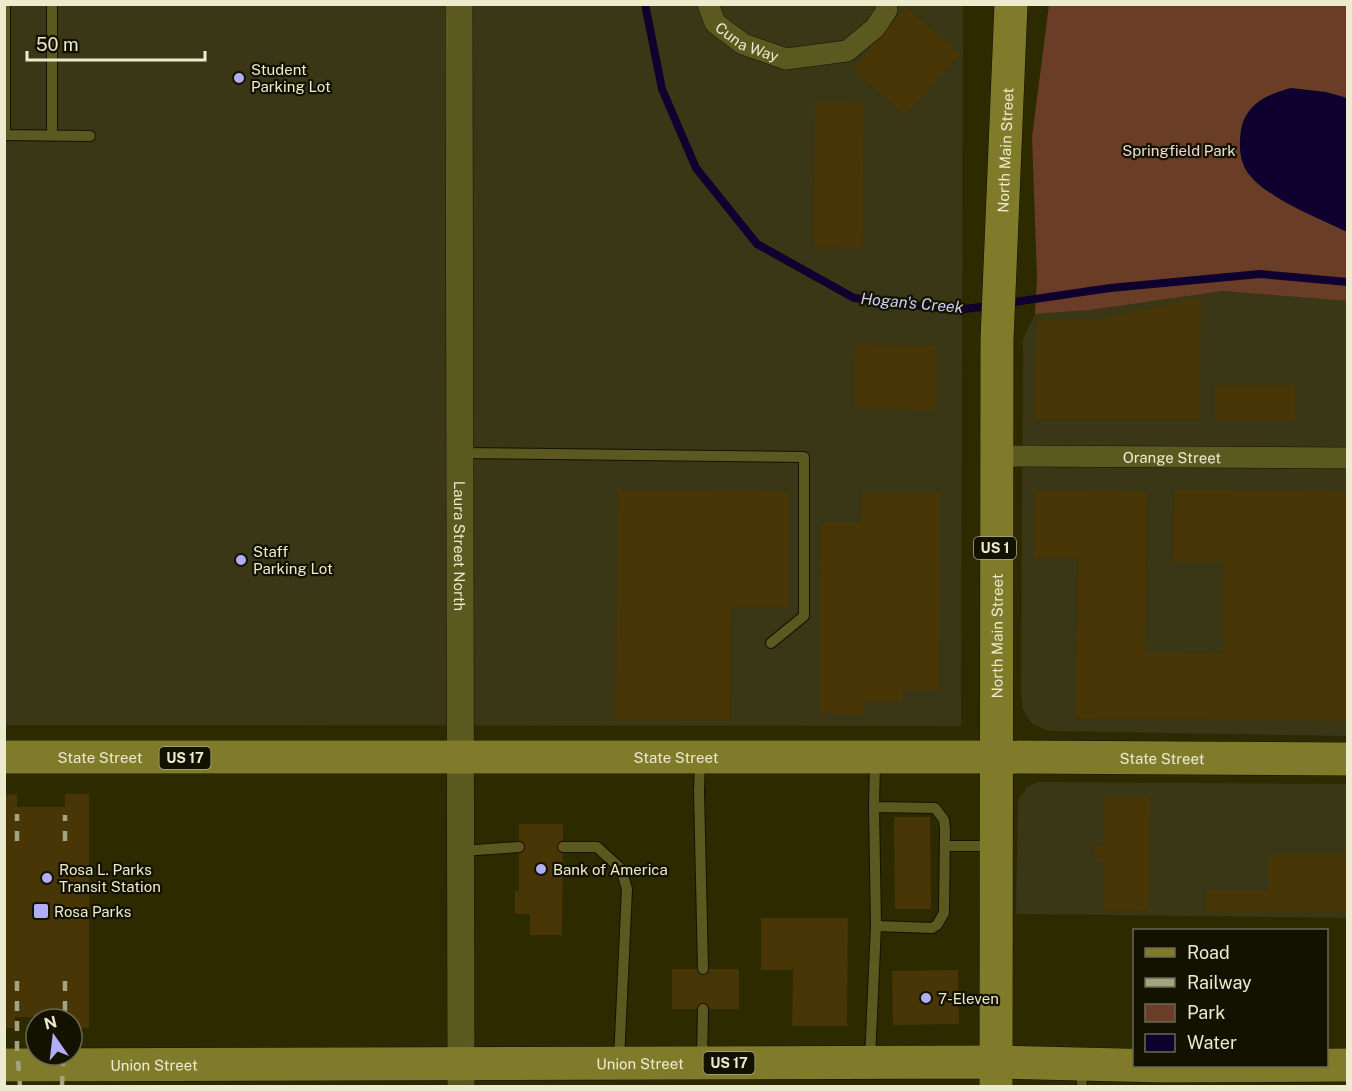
<svg xmlns="http://www.w3.org/2000/svg" width="1352" height="1091" font-family="'Public Sans',sans-serif">
<style>
.built{fill:#393715}
.green{fill:#6a3d27}
.water{fill:#0e012f}
.lines{fill:none;stroke-linecap:round;stroke-linejoin:round}
.stream{stroke:#0e012f;stroke-width:8}
.building{fill:#483607}
.service-casing{stroke:#141200;stroke-width:12}
.minor-casing{stroke:#141200;stroke-width:22}
.tertiary-casing{stroke:#141200;stroke-width:28}
.primary-casing{stroke:#141200;stroke-width:34}
.service{stroke:#5c5920;stroke-width:10}
.minor{stroke:#5c5920;stroke-width:21}
.tertiary{stroke:#5c5920;stroke-width:27}
.primary{stroke:#7f7b2a;stroke-width:33}
.rail{stroke:#a4a381;stroke-width:4.5;stroke-dasharray:10 10;stroke-linecap:butt}
.poi-dot{fill:#b2adf9;stroke:#131200;stroke-width:2}
.labels{text-anchor:middle;dominant-baseline:central;stroke-width:4.5;stroke-linejoin:round;paint-order:stroke}
.shield{fill:#131200;stroke:#abaa90;stroke-width:1.5}
.shield-label{font-size:14px;font-weight:bold;fill:#ecebce}
.street-label{font-size:15px;fill:#ecebce;stroke:#131200}
.poi-label{font-size:15px;fill:#ecebce;stroke:#131200;text-anchor:start}
.park-label{font-size:15px;fill:#f0dad0;stroke:#131200}
.water-label{font-size:16px;font-style:italic;fill:#cecdf5;stroke:#131200}
</style>
<rect width="100%" height="100%" fill="#2d2a00"/>
<path class="built" d="M 5,5 L 963,5 L 961,726 L 5,725 Z
M 1223,291 L 1347,301 L 1347,736 L 1049,731 L 1032,724 L 1023,709 L 1021,693 L 1023,339 L 1035,314 L 1090,310 Z
M 1038,782 L 1347,784 L 1347,918 L 1016,914 L 1018,800 L 1027,787 Z"/>
<path class="green" d="M 1049,5 L 1347,5 L 1347,301 L 1223,291 L 1090,310 L 1035,314 L 1037,276 L 1032,137 Z"/>
<path class="water" d="M 1291,88 L 1326,92 L 1347,98 L 1347,232 C 1320,219 1261,196 1246,170 C 1239,158 1239,143 1241,130 C 1246,103 1269,94 1291,88 Z"/>
<g class="lines">
<path class="stream" d="M 645,4 L 662,89 L 696,168 L 757,244 L 854,298 L 956,310 L 989,306
M 1007,303 L 1110,288 L 1260,274 L 1348,282"/>
</g>
<path class="building" d="M 906,7 L 960,54 L 905,115 L 852,69 Z
M 815,102 L 864,103 L 862,248 L 813,247 Z
M 1201,298 L 1200,419 L 1034,419 L 1037,319 L 1093,320 Z
M 855,344 L 937,346 L 936,410 L 854,408 Z
M 1215,385 L 1295,385 L 1295,420 L 1215,420 Z
M 1174,490 L 1348,492 L 1348,721 L 1076,718 L 1078,558 L 1034,558 L 1035,491 L 1147,492 L 1145,652 L 1223,653 L 1224,562 L 1173,562 Z
M 618,491 L 789,492 L 788,607 L 731,607 L 730,721 L 616,720 Z
M 862,492 L 940,492 L 939,690 L 902,690 L 902,702 L 864,702 L 864,714 L 820,713 L 821,523 L 861,523 Z
M 17,794 L 17,807 L 65,807 L 65,794 L 89,794 L 89,1028 L 72,1028 L 72,1019 L 68,1019 L 69,1017 L 15,1017 L 16,1028 L 4,1028 L 4,795 Z
M 1104,796 L 1150,796 L 1149,910 L 1104,911 L 1104,861 L 1095,861 L 1095,845 L 1104,845 Z
M 894,817 L 930,817 L 931,909 L 895,909 Z
M 519,824 L 563,824 L 562,935 L 530,935 L 530,914 L 515,914 L 515,891 L 519,891 Z
M 1269,854 L 1348,854 L 1348,912 L 1206,913 L 1206,891 L 1269,891 Z
M 761,918 L 848,918 L 847,1026 L 792,1026 L 793,970 L 761,970 Z
M 672,969 L 739,969 L 739,1009 L 672,1009 Z
M 958,970 L 959,1024 L 893,1025 L 892,971 Z"/>
<g class="lines">
<g class="service-casing">
<path id="service" d="M 5,4 L 5,135
M 52,4 L 52,136
M 4,135 L 90,136
M 460,453 L 804,457 L 804,616 L 771,643
M 700,761 L 699,791 L 703,969
M 874,807 L 875,761
M 945,846 L 993,846
M 563,847 L 597,847 L 621,869 L 627,889 L 619,1060
M 461,851 L 519,847
M 702,1059 L 703,1009
M 870,1059 L 876,926 L 874,807 L 935,808 L 944,820 L 945,829 L 944,913 L 937,925 L 932,928 L 876,926
M 1081,1068 L 1082,1086"/>
</g>
<g class="minor-casing">
<g id="minor">
<path id="s1" d="M 708,4 L 715,23 L 743,44 L 786,59 L 847,51 L 875,28 L 887,10 L 886,4"/>
<path id="s2" d="M 996,456 L 1348,458"/>
</g>
</g>
<g class="tertiary-casing">
<g id="tertiary">
<path id="s3" d="M 459,4 L 461,1086"/>
</g>
</g>
<g class="primary-casing">
<g id="primary">
<path id="s4" d="M 4,757 L 995,757 L 1348,759"/>
<path id="s5" d="M 4,1065 L 997,1062 L 1164,1066 L 1348,1065"/>
<path id="s6" d="M 996,1086 L 997,340 L 1011,4"/>
</g>
</g>
<use href="#service" class="service"/>
<use href="#minor" class="minor"/>
<use href="#tertiary" class="tertiary"/>
<use href="#primary" class="primary"/>
<path class="rail" d="M 17,841 L 17,814
M 65,841 L 65,815
M 17,981 L 17,1048 L 20,1086
M 65,981 L 65,1019
M 62,1086 L 63,1055"/>
</g>
<g class="poi-dot">
<circle cx="239" cy="78" r="6"/>
<circle cx="241" cy="560" r="6"/>
<circle cx="541" cy="869" r="6"/>
<circle cx="47" cy="878" r="6"/>
<rect x="33" y="903" width="16" height="16" rx="3"/>
<circle cx="926" cy="998" r="6"/>
</g>
<g class="labels">
<g class="shield">
<rect x="974" y="537" width="42" height="22" rx="4.5"/>
<rect x="159.5" y="747" width="51" height="22" rx="4.5"/>
<rect x="703.5" y="1052" width="51" height="22" rx="4.5"/>
</g>
<g class="shield-label">
<text x="995" y="548">US 1</text>
<text x="185" y="758">US 17</text>
<text x="729" y="1063">US 17</text>
</g>
<g class="street-label">
<text stroke="none"><textPath href="#s1" startOffset="58">Cuna Way</textPath></text>
<text stroke="none"><textPath href="#s6" startOffset="936">North Main Street</textPath></text>
<text stroke="none"><textPath href="#s2" startOffset="176">Orange Street</textPath></text>
<text stroke="none"><textPath href="#s3" startOffset="542">Laura Street North</textPath></text>
<text stroke="none"><textPath href="#s6" startOffset="450">North Main Street</textPath></text>
<text stroke="none"><textPath href="#s4" startOffset="96">State Street</textPath></text>
<text stroke="none"><textPath href="#s4" startOffset="672">State Street</textPath></text>
<text stroke="none"><textPath href="#s4" startOffset="1158">State Street</textPath></text>
<text stroke="none"><textPath href="#s5" startOffset="636">Union Street</textPath></text>
<text stroke="none"><textPath href="#s5" startOffset="150">Union Street</textPath></text>
</g>
<g class="poi-label">
<text x="251" y="69">Student<tspan x="251" dy="17">Parking Lot</tspan></text>
<text x="253" y="551">Staff<tspan x="253" dy="17">Parking Lot</tspan></text>
<text x="59" y="869">Rosa L. Parks<tspan x="59" dy="17">Transit Station</tspan></text>
<text x="553" y="869">Bank of America</text>
<text x="54" y="911">Rosa Parks</text>
<text x="938" y="998">7-Eleven</text>
</g>
<g class="park-label">
<text x="1179" y="150">Springfield Park</text>
</g>
<g class="water-label">
<text transform="translate(912 303) rotate(5)">Hogan's Creek</text>
</g>
</g>
<rect width="1352" height="1091" fill="none" stroke="#ecebce" stroke-width="12"/>
<rect x="1133" y="929" width="195" height="138" fill="#131200" stroke="#6a6952" stroke-width="1.5"/>
<rect x="1145" y="948" width="30" height="9" fill="#7f7b2a" stroke="#6a6952" stroke-width="1.5"/>
<text x="1187" y="959" font-size="18" fill="#ecebce">Road</text>
<rect x="1145" y="978" width="30" height="9" fill="#a4a381" stroke="#6a6952" stroke-width="1.5"/>
<text x="1187" y="989" font-size="18" fill="#ecebce">Railway</text>
<rect x="1145" y="1004" width="30" height="18" fill="#6a3d27" stroke="#6a6952" stroke-width="1.5"/>
<text x="1187" y="1019" font-size="18" fill="#ecebce">Park</text>
<rect x="1145" y="1034" width="30" height="18" fill="#0e012f" stroke="#6a6952" stroke-width="1.5"/>
<text x="1187" y="1049" font-size="18" fill="#ecebce">Water</text>
<g transform="translate(54 1037) rotate(346)"><circle r="28" fill="#131200" stroke="#6a6952" stroke-width="1.5"/>
<path d="M0-4.5L10 22L0 15L-10 22Z" fill="#b2adf9"/>
<text y="-9" font-size="16" font-weight="bold" text-anchor="middle" fill="#ecebce">N</text>
</g>
<path d="M27 51v9h178v-9" fill="none" stroke="#ecebce" stroke-width="3"/>
<text x="36" y="51" font-size="18" fill="#ecebce" stroke="#131200" stroke-width="4.5" paint-order="stroke">50 m</text>
</svg>
